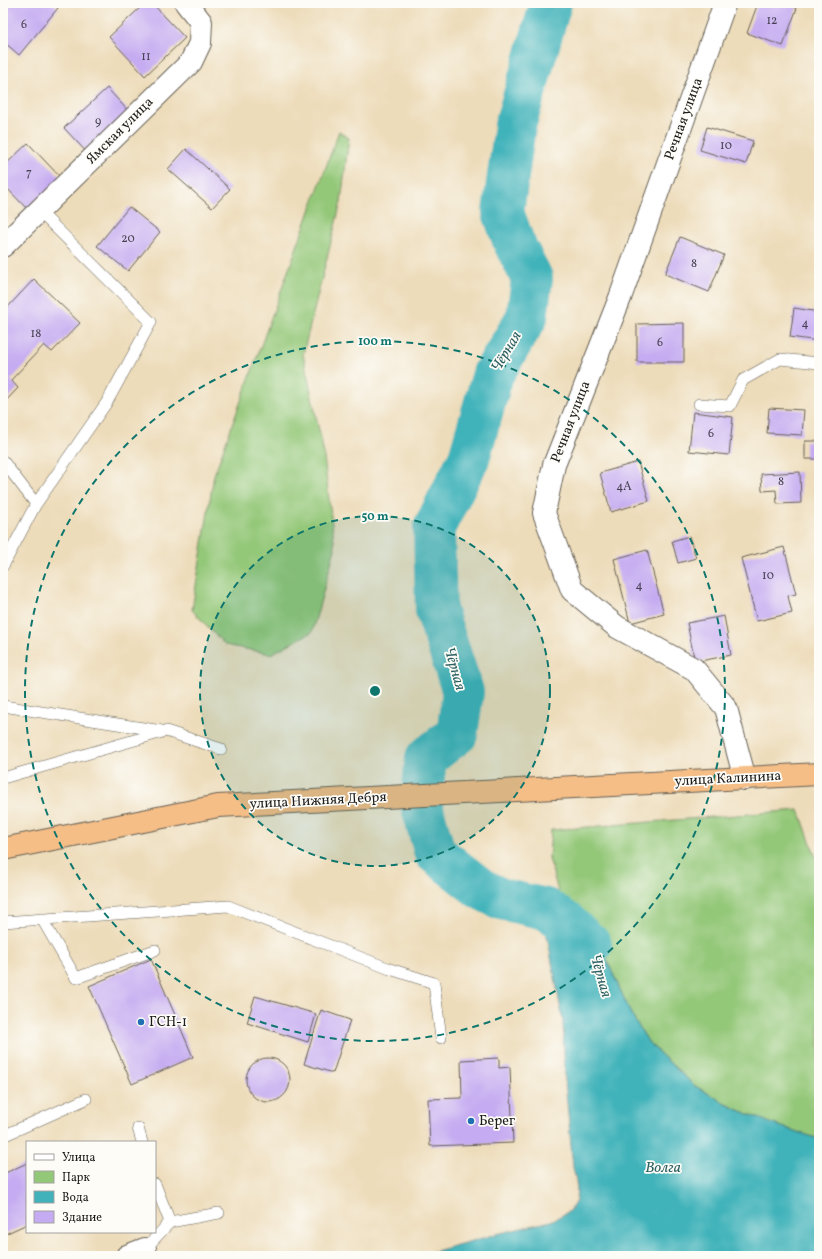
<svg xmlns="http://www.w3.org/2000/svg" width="822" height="1259" font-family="Vollkorn,serif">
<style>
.green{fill:#94c879;stroke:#58724a}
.water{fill:#41b2ba;stroke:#2e676b}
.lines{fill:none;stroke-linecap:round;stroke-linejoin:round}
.river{stroke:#41b2ba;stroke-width:42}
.building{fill:#c5abf1}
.lane-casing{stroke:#655f53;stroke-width:12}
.street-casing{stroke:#655f53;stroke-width:24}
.highway-casing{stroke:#655f53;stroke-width:24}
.lane{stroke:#fff;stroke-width:11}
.street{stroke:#fff;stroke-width:22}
.highway{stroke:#f6be87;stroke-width:22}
.ring{fill:none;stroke:#0f766e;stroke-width:2;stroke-dasharray:7 5}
.poi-dot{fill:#1f6fb2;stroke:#fdfcf7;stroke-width:1.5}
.labels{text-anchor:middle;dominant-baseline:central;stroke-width:3.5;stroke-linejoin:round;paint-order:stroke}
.number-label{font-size:12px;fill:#464051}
.street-label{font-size:14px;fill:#1c1c1c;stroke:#fdfcf7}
.poi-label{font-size:14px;fill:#1c1c1c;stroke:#fdfcf7;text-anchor:start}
.water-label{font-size:15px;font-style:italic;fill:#2d6063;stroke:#fdfcf7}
.centre{fill:#0f766e;stroke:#fdfcf7;stroke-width:2}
.ring-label{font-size:12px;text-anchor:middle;font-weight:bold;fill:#0f766e;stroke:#fdfcf7;stroke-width:3.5;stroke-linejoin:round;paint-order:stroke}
</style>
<rect width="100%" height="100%" fill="#fdfcf7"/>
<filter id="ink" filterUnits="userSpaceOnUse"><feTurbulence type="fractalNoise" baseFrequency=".025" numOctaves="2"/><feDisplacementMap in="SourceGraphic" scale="8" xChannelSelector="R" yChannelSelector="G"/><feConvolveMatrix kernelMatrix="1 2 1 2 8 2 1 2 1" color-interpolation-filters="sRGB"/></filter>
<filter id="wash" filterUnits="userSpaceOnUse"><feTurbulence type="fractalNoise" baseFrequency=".012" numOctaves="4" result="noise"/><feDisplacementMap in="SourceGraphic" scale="16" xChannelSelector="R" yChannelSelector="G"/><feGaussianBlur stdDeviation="0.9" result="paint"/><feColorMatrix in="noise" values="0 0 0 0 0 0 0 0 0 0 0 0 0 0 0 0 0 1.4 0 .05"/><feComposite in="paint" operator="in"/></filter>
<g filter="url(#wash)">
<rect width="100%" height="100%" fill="#eddcba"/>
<path class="green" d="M 339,131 L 349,138 L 341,202 L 303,354 L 323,449 L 335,549 L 312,632 L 271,654 L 225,645 L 192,610 L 214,475 Z
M 799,810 L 819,866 L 819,1139 L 773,1124 L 734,1108 L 695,1086 L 649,1043 L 632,1016 L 601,947 L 585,923 L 561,903 L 549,858 L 551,830 Z"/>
<path class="water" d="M 561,903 L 585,923 L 601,947 L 632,1016 L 649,1043 L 674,1067 L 695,1086 L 734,1108 L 773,1124 L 819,1139 L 819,1256 L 417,1256 L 501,1233 L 551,1221 L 570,1211 L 576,1201 L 577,1187 L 573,1167 L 565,1081 L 563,1021 L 545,925 L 546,909 Z"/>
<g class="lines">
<path class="river" d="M 551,3 L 515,126 L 503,212 L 514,243 L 532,278 L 527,317 L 493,374 L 469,458 L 434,528 L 436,610 L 463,692 L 457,734 L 426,758 L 421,803 L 435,853 L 481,889 L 501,899 L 546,909 L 567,923 L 591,945"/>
</g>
<g id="blocks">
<path class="building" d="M 3,3 L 53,3 L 58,8 L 19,55 L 3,41 Z
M 145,3 L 152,3 L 185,38 L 145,76 L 109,37 Z
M 758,3 L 783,3 L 797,8 L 783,46 L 747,33 Z
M 107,88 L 133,116 L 90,156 L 64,128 Z
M 707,127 L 753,141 L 746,164 L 700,150 Z
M 28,143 L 62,179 L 29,211 L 3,184 L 3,167 Z
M 186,149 L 230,189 L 212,208 L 168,169 Z
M 129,207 L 160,232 L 128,271 L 97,246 Z
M 680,237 L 724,255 L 709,292 L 665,274 Z
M 34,279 L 80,323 L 52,352 L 44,345 L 11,380 L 18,388 L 3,404 L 3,306 L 6,309 Z
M 794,308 L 819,312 L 819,341 L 790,337 Z
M 684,323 L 684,362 L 637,362 L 637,324 Z
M 769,408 L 804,410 L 802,435 L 767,433 Z
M 693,412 L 733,417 L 729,455 L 689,451 Z
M 805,441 L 819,441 L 819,459 L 805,459 Z
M 638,462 L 649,501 L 611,512 L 600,473 Z
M 800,472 L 801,503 L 777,504 L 776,490 L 762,491 L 761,474 Z
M 689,536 L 696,558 L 678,563 L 672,541 Z
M 784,547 L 796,594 L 788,596 L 792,613 L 757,621 L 741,558 Z
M 647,550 L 664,614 L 630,623 L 614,559 Z
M 724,616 L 731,655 L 695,662 L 687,623 Z
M 151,959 L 193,1057 L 132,1084 L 89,986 Z
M 255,996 L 316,1014 L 308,1042 L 247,1023 Z
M 321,1010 L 350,1020 L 333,1073 L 304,1064 Z
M 499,1058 L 499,1068 L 510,1067 L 513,1143 L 430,1146 L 428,1099 L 462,1098 L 461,1060 Z
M246 1080a22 22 0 1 1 44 0a22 22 0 1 1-44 0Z
M 27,1163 L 27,1224 L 3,1235 L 3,1174 Z"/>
</g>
</g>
<g filter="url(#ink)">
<use href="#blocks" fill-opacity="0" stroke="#655f53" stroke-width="1"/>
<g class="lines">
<g class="lane-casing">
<path id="lane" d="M 699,404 L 730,406 L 743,380 L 780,359 L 819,363
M 3,461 L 36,504 L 3,566
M 36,504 L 107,402 L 151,322 L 39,211
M 3,706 L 162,731
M 3,778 L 166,731 L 221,749
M 42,919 L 76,978 L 155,950
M 3,922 L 228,906 L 390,969 L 434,983 L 441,1038
M 138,1128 L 142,1142
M 3,1136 L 86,1099
M 170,1222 L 219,1213
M 145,1249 L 170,1222 L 155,1184"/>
</g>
<g class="street-casing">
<path id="street" d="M 725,3 L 620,298 L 554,465 L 544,513 L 572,590 L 617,627 L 694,669 L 726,708 L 745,779
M 3,246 L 191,62 L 200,43 L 201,22 L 186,3
M 127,1256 L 145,1249"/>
</g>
<g class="highway-casing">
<path id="highway" d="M 3,849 L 218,806 L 819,774"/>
</g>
<use href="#lane" class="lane"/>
<use href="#street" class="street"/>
<use href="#highway" class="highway"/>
</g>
</g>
<circle cx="375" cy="691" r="175" fill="#0f766e" fill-opacity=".12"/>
<g class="ring">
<circle cx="375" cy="691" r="175"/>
<circle cx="375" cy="691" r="350"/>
</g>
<g class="poi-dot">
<circle cx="141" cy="1022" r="4"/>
<circle cx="471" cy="1121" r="4"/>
</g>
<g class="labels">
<g class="number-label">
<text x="772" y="21">12</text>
<text x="24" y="25">6</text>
<text x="146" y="57">11</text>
<text x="98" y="122">9</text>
<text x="726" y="146">10</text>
<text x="29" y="173">7</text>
<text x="128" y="239">20</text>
<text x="694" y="264">8</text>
<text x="805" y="324">4</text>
<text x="36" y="334">18</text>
<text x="660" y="343">6</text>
<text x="711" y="434">6</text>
<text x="781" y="482">8</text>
<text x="624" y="487">4А</text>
<text x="768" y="576">10</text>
<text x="639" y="586">4</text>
</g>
<g class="street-label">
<text transform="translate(684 119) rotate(-70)">Речная улица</text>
<text transform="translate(120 131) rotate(-45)">Ямская улица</text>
<text transform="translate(571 422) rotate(-69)">Речная улица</text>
<text transform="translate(728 779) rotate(-3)">улица Калинина</text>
<text transform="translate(318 801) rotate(-3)">улица Нижняя Дебря</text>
</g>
<g class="poi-label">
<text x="149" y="1022">ГСН-1</text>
<text x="479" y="1121">Берег</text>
</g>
<g class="water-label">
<text transform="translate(507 352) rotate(-59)">Чёрная</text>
<text transform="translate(454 669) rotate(74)">Чёрная</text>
<text transform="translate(600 976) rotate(74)">Чёрная</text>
<text x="663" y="1168">Волга</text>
</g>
</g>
<circle cx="375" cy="691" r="6" class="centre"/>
<g class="ring-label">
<text x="375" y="345">100 m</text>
<text x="375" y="520">50 m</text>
</g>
<rect width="822" height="1259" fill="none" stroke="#fdfcf7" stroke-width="16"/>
<rect x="26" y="1141" width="130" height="92" fill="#fdfcf7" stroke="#a3a29f"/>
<rect x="34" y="1154" width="20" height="6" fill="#ffffff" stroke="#a3a29f"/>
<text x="62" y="1161" font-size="12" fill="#1c1c1c">Улица</text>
<rect x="34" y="1171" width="20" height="12" fill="#94c879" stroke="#a3a29f"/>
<text x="62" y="1181" font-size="12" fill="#1c1c1c">Парк</text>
<rect x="34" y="1191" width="20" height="12" fill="#41b2ba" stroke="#a3a29f"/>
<text x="62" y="1201" font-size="12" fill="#1c1c1c">Вода</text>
<rect x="34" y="1211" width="20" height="12" fill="#c5abf1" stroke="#a3a29f"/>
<text x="62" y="1221" font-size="12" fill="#1c1c1c">Здание</text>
</svg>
